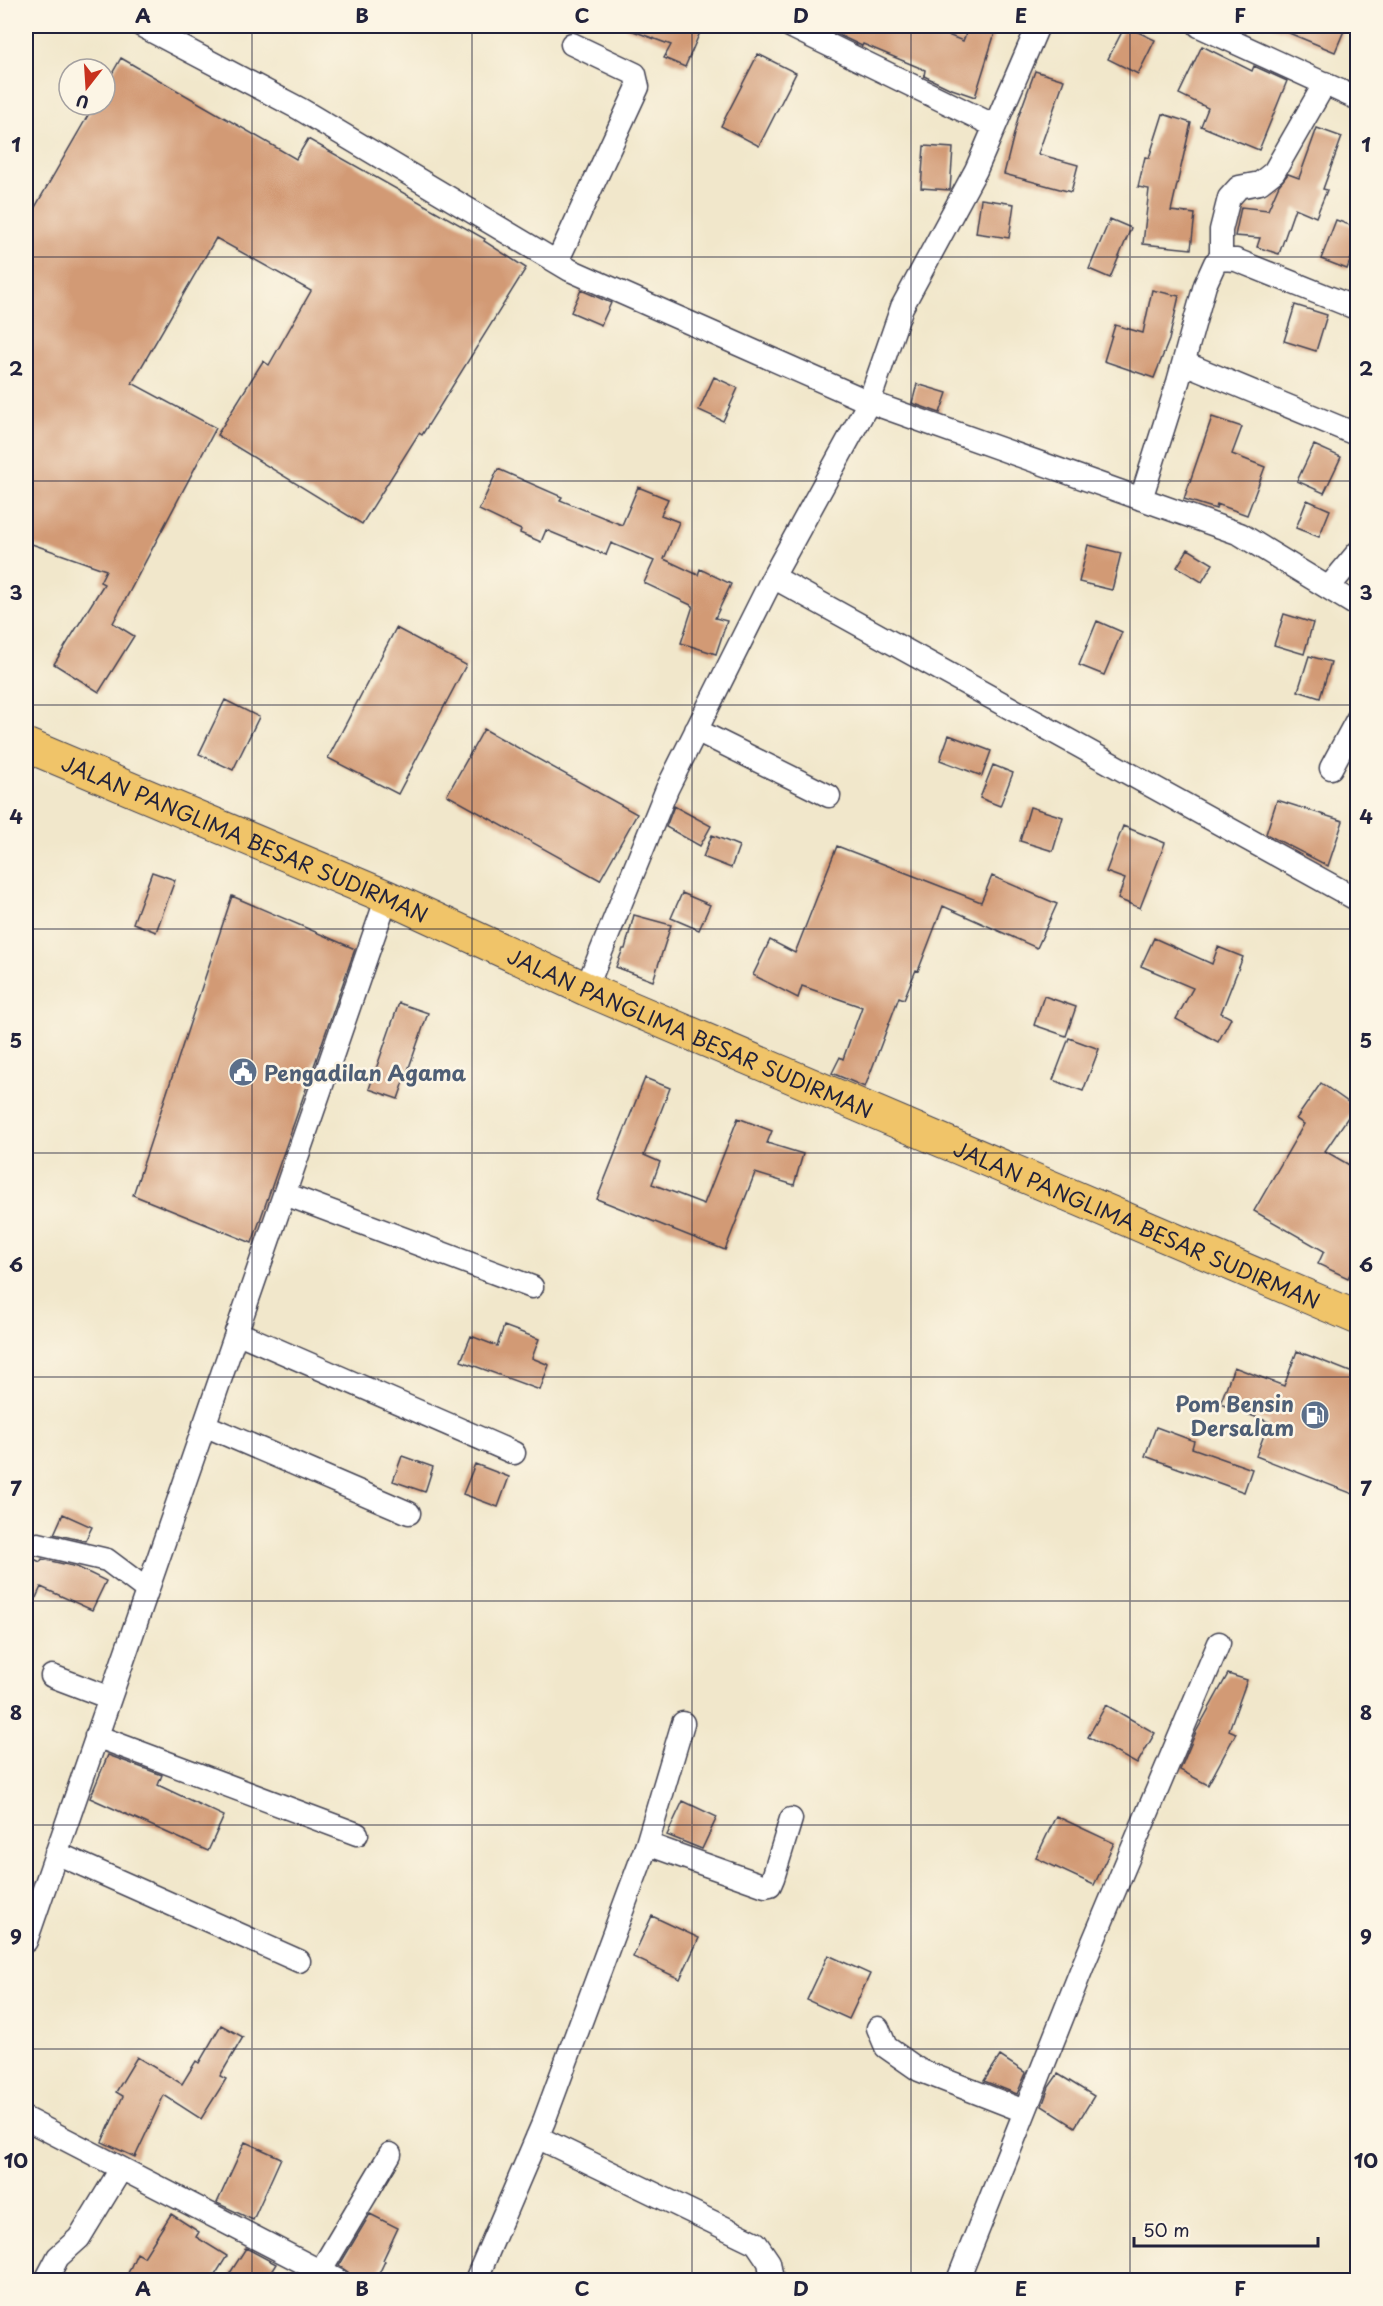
<svg xmlns="http://www.w3.org/2000/svg" width="1383" height="2306" font-family="'Playpen Sans',sans-serif">
<style>
.building{fill:#d29a75}
.lines{fill:none;stroke-linecap:round;stroke-linejoin:round}
.minor-casing{stroke:#414051;stroke-width:25}
.primary-casing{stroke:#414051;stroke-width:35}
.minor{stroke:#fff;stroke-width:22}
.primary{stroke:#f0c469;stroke-width:33}
.grid{fill:none;stroke:#22223b;stroke-width:1.5;stroke-opacity:0.55}
.labels{text-anchor:middle;dominant-baseline:central;stroke-width:5;stroke-linejoin:round;paint-order:stroke}
.street-label{font-size:21px;fill:#22223b;stroke:#fcf5e5}
.service-label{font-size:21px;font-weight:bold;fill:#4e5e75;stroke:#fcf5e5;text-anchor:start}
.neatline{fill:none;stroke:#22223b;stroke-width:2}
.grid-label{font-size:20px;text-anchor:middle;font-weight:bold;fill:#22223b}
</style>
<rect width="100%" height="100%" fill="#fcf5e5"/>
<filter id="ink" filterUnits="userSpaceOnUse"><feTurbulence type="fractalNoise" baseFrequency=".0167" numOctaves="2"/><feDisplacementMap in="SourceGraphic" scale="12" xChannelSelector="R" yChannelSelector="G"/><feConvolveMatrix kernelMatrix="1 2 1 2 8 2 1 2 1" color-interpolation-filters="sRGB"/></filter>
<filter id="wash" filterUnits="userSpaceOnUse"><feTurbulence type="fractalNoise" baseFrequency=".008" numOctaves="4" result="noise"/><feDisplacementMap in="SourceGraphic" scale="24" xChannelSelector="R" yChannelSelector="G"/><feGaussianBlur stdDeviation="1.35" result="paint"/><feColorMatrix in="noise" values="0 0 0 0 0 0 0 0 0 0 0 0 0 0 0 0 0 1.4 0 .05"/><feComposite in="paint" operator="in"/></filter>
<g filter="url(#wash)">
<rect width="100%" height="100%" fill="#f1e7cb"/>
<g id="blocks">
<path class="building" d="M 625,26 L 691,26 L 701,30 L 685,67 L 664,58 L 671,45 L 625,28 Z
M 820,26 L 925,26 L 963,41 L 969,26 L 997,26 L 975,97 L 949,88 L 924,76 L 925,70 L 863,44 L 862,46 Z
M 1125,26 L 1155,40 L 1138,74 L 1108,59 Z
M 1272,26 L 1346,26 L 1335,52 Z
M 1202,46 L 1252,71 L 1254,66 L 1287,81 L 1259,150 L 1201,126 L 1208,108 L 1179,94 Z
M 758,54 L 796,73 L 759,146 L 721,126 Z
M 121,58 L 296,159 L 308,139 L 485,239 L 484,241 L 526,268 L 422,435 L 419,433 L 362,524 L 217,435 L 263,361 L 269,365 L 311,291 L 216,238 L 132,383 L 216,428 L 113,623 L 134,636 L 99,692 L 54,664 L 104,584 L 100,582 L 106,570 L 26,542 L 26,223 L 94,105 L 105,105 L 105,86 Z
M 1035,71 L 1064,80 L 1038,154 L 1078,165 L 1071,192 L 1004,174 L 1018,118 Z
M 1163,114 L 1191,123 L 1171,211 L 1195,214 L 1191,249 L 1143,244 L 1149,189 L 1138,187 L 1145,157 L 1149,158 Z
M 1317,128 L 1342,137 L 1323,189 L 1327,190 L 1316,217 L 1295,208 L 1279,254 L 1257,247 L 1260,238 L 1235,236 L 1241,207 L 1268,210 L 1279,185 L 1288,174 L 1299,178 Z
M 924,146 L 953,148 L 950,190 L 921,188 Z
M 981,199 L 1014,204 L 1009,238 L 976,233 Z
M 1110,219 L 1131,228 L 1110,278 L 1089,269 Z
M 1336,220 L 1358,228 L 1358,241 L 1347,269 L 1321,259 Z
M 581,290 L 611,303 L 601,325 L 571,312 Z
M 1152,290 L 1179,296 L 1169,340 L 1154,378 L 1104,361 L 1115,325 L 1143,333 Z
M 1295,305 L 1327,315 L 1316,351 L 1284,341 Z
M 714,377 L 738,388 L 723,421 L 699,410 Z
M 917,384 L 947,393 L 940,413 L 912,403 Z
M 1212,417 L 1242,427 L 1232,454 L 1265,467 L 1247,515 L 1217,504 L 1216,509 L 1184,499 Z
M 1314,445 L 1341,457 L 1324,493 L 1297,481 Z
M 498,469 L 562,497 L 560,500 L 622,525 L 638,487 L 668,499 L 661,515 L 679,522 L 664,559 L 698,575 L 700,569 L 731,584 L 715,618 L 727,621 L 716,654 L 681,643 L 693,606 L 644,583 L 654,561 L 611,543 L 606,555 L 546,530 L 541,542 L 520,533 L 521,530 L 479,510 Z
M 1307,500 L 1330,510 L 1319,537 L 1296,528 Z
M 1088,545 L 1121,553 L 1112,590 L 1079,582 Z
M 1188,549 L 1213,564 L 1202,582 L 1177,567 Z
M 1284,614 L 1313,623 L 1304,654 L 1274,645 Z
M 1097,621 L 1122,632 L 1104,675 L 1079,665 Z
M 396,628 L 466,665 L 398,794 L 328,758 Z
M 1309,656 L 1331,662 L 1320,698 L 1298,691 Z
M 225,700 L 259,717 L 233,770 L 199,754 Z
M 484,729 L 637,814 L 600,880 L 447,795 Z
M 949,735 L 991,751 L 982,776 L 940,760 Z
M 993,765 L 1013,773 L 1000,806 L 980,798 Z
M 1277,800 L 1343,821 L 1328,866 L 1266,834 Z
M 674,806 L 711,826 L 700,846 L 666,827 Z
M 1030,807 L 1063,817 L 1053,851 L 1020,841 Z
M 1123,826 L 1165,843 L 1140,908 L 1118,899 L 1125,879 L 1106,872 Z
M 712,835 L 739,846 L 731,868 L 703,857 Z
M 837,846 L 981,902 L 992,876 L 1057,904 L 1037,948 L 943,906 L 918,971 L 916,970 L 904,999 L 899,997 L 865,1087 L 832,1073 L 840,1057 L 843,1059 L 862,1007 L 802,986 L 798,998 L 753,975 L 770,940 L 795,953 Z
M 152,872 L 175,880 L 156,932 L 133,923 Z
M 682,893 L 710,905 L 699,930 L 671,918 Z
M 232,896 L 355,949 L 252,1243 L 133,1195 Z
M 634,915 L 671,925 L 653,981 L 616,967 L 623,949 L 625,949 Z
M 1154,938 L 1212,964 L 1218,947 L 1243,957 L 1221,1013 L 1231,1018 L 1218,1042 L 1176,1019 L 1193,988 L 1141,966 Z
M 1044,996 L 1076,1007 L 1066,1036 L 1034,1025 Z
M 399,1003 L 428,1013 L 398,1099 L 369,1089 Z
M 1069,1038 L 1099,1049 L 1083,1091 L 1053,1080 Z
M 645,1078 L 670,1088 L 644,1155 L 660,1162 L 652,1184 L 704,1204 L 738,1118 L 772,1131 L 767,1143 L 803,1154 L 794,1185 L 755,1173 L 725,1250 L 597,1199 Z
M 1321,1083 L 1355,1107 L 1325,1151 L 1358,1170 L 1358,1258 L 1348,1278 L 1318,1264 L 1324,1251 L 1254,1211 L 1304,1124 L 1296,1119 Z
M 504,1326 L 539,1339 L 532,1358 L 549,1365 L 540,1390 L 461,1361 L 471,1336 L 497,1346 Z
M 1297,1351 L 1358,1375 L 1358,1496 L 1256,1456 L 1269,1422 L 1220,1404 L 1234,1367 L 1284,1386 Z
M 1156,1427 L 1194,1441 L 1192,1448 L 1252,1469 L 1244,1492 L 1145,1456 Z
M 402,1456 L 433,1467 L 425,1492 L 393,1481 Z
M 475,1464 L 509,1477 L 498,1507 L 463,1494 Z
M 63,1514 L 92,1527 L 85,1541 L 54,1534 Z
M 26,1555 L 40,1562 L 42,1559 L 77,1567 L 106,1581 L 92,1610 L 41,1587 L 26,1619 Z
M 1228,1674 L 1247,1680 L 1229,1730 L 1236,1733 L 1208,1785 L 1180,1770 L 1196,1732 Z
M 1106,1705 L 1155,1733 L 1137,1764 L 1088,1737 Z
M 108,1755 L 162,1775 L 158,1785 L 224,1816 L 208,1851 L 90,1798 Z
M 683,1801 L 717,1817 L 702,1849 L 667,1835 Z
M 1056,1816 L 1114,1843 L 1094,1885 L 1036,1858 Z
M 652,1916 L 699,1938 L 680,1979 L 633,1957 Z
M 828,1955 L 870,1974 L 849,2019 L 807,2000 Z
M 221,2025 L 243,2037 L 220,2076 L 226,2079 L 201,2119 L 164,2095 L 135,2157 L 102,2142 L 123,2096 L 116,2092 L 137,2057 L 182,2084 L 196,2061 L 199,2063 Z
M 1000,2056 L 1026,2073 L 1017,2094 L 984,2081 Z
M 1058,2074 L 1094,2096 L 1075,2127 L 1042,2106 L 1049,2087 Z
M 245,2142 L 281,2158 L 253,2220 L 217,2203 Z
M 171,2214 L 199,2232 L 196,2237 L 227,2256 L 212,2280 L 125,2280 L 137,2253 L 144,2257 Z
M 370,2214 L 398,2228 L 383,2260 L 385,2261 L 376,2280 L 358,2280 L 350,2277 L 348,2272 L 339,2266 Z
M 246,2248 L 276,2264 L 266,2280 L 243,2280 L 230,2273 Z"/>
</g>
</g>
<g filter="url(#ink)">
<use href="#blocks" fill-opacity="0" stroke="#414051" stroke-width="1.5"/>
<g class="lines">
<g class="minor-casing">
<path id="minor" d="M 142,26 L 300,109 L 570,270 L 869,402 L 1240,534 L 1358,606
M 790,26 L 995,126
M 1199,26 L 1358,99
M 1221,259 L 1221,230 L 1229,198 L 1239,187 L 1260,183 L 1274,172 L 1325,83
M 557,262 L 638,87 L 635,74 L 572,44
M 1184,363 L 1358,435
M 1141,499 L 1178,382 L 1205,285 L 1215,263 L 1221,259 L 1236,260 L 1358,309
M 773,577 L 1358,900
M 1329,587 L 1358,552
M 696,730 L 829,796
M 1331,768 L 1358,718
M 586,989 L 667,789 L 773,577 L 869,402 L 902,307 L 976,170 L 1038,26
M 285,1194 L 532,1287
M 236,1332 L 514,1453
M 204,1425 L 409,1513
M 38,1544 L 107,1560 L 147,1590
M 52,1676 L 110,1698
M 96,1736 L 357,1834
M 647,1844 L 765,1886 L 770,1885 L 773,1878 L 791,1819
M 56,1853 L 299,1961
M 26,1941 L 387,897
M 878,2028 L 886,2047 L 919,2070 L 1024,2111
M 26,2119 L 337,2280
M 537,2137 L 756,2243 L 769,2262 L 772,2280
M 320,2272 L 390,2154
M 46,2280 L 58,2257 L 79,2238 L 121,2169
M 476,2280 L 544,2121 L 647,1844 L 683,1723
M 958,2280 L 1082,1968 L 1219,1643"/>
</g>
<g class="primary-casing">
<g id="primary">
<path id="s1" d="M 26,745 L 387,897 L 586,989 L 1358,1318"/>
</g>
</g>
<use href="#minor" class="minor"/>
<use href="#primary" class="primary"/>
</g>
</g>
<path class="grid" d="M 252,26 L 252,2280M 472,26 L 472,2280M 692,26 L 692,2280M 911,26 L 911,2280M 1130,26 L 1130,2280M 26,257 L 1358,257M 26,481 L 1358,481M 26,705 L 1358,705M 26,929 L 1358,929M 26,1153 L 1358,1153M 26,1377 L 1358,1377M 26,1601 L 1358,1601M 26,1825 L 1358,1825M 26,2049 L 1358,2049"/>
<defs>
<g id="civic-disc" transform="scale(1.5)"><circle r="9.5" fill="#5c6f8a" stroke="#fcf5e5"/><path d="M-.6-6.5H3V-4.5H.6V-3L4-1V1h2V6H-6V1h2V-1L-.6-3ZM-1.2 2.5V6h2.4V2.5Z" fill="#fff"/></g>
<g id="fuel-disc" transform="scale(1.5)"><circle r="9.5" fill="#5c6f8a" stroke="#fcf5e5"/><path d="M-5.5-6h7V0h2V4h1.3V-2.5L3-4.5l.8-.8L6-3V5H2.5V1h-1V6h-7ZM-4.2-4.7v3.2H.2V-4.7Z" fill="#fff"/></g>
</defs>
<g fill-rule="evenodd">
<use href="#civic-disc" x="243" y="1072"/>
<use href="#fuel-disc" x="1315" y="1415"/>
</g>
<g class="labels">
<g class="street-label">
<text stroke="none"><textPath href="#s1" startOffset="238">JALAN PANGLIMA BESAR SUDIRMAN</textPath></text>
<text stroke="none"><textPath href="#s1" startOffset="724">JALAN PANGLIMA BESAR SUDIRMAN</textPath></text>
<text stroke="none"><textPath href="#s1" startOffset="1210">JALAN PANGLIMA BESAR SUDIRMAN</textPath></text>
</g>
<g class="service-label">
<text x="264" y="1072">Pengadilan Agama</text>
<text x="1294" y="1403" text-anchor="end">Pom Bensin<tspan x="1294" dy="24">Dersalam</tspan></text>
</g>
</g>
<rect width="1383" height="2306" fill="none" stroke="#fcf5e5" stroke-width="66"/>
<g transform="translate(87 87) rotate(197)"><circle r="28" fill="#fcf5e5" stroke="#a5a1a1" stroke-width="1.5"/>
<path d="M0-4.5L10 22L0 15L-10 22Z" fill="#c8321e"/>
<text y="-9" font-size="16" font-weight="bold" text-anchor="middle" fill="#22223b">U</text>
</g>
<path d="M1134 2237v9h184v-9" fill="none" stroke="#22223b" stroke-width="3"/>
<text x="1143" y="2237" font-size="18" fill="#22223b" stroke="#fcf5e5" stroke-width="4.5" paint-order="stroke">50 m</text>
<rect x="33" y="33" width="1317" height="2240" class="neatline"/>
<g class="grid-label">
<text x="143" y="23">A</text>
<text x="362" y="23">B</text>
<text x="582" y="23">C</text>
<text x="801" y="23">D</text>
<text x="1021" y="23">E</text>
<text x="1240" y="23">F</text>
<text x="16" y="152">1</text>
<text x="1366" y="152">1</text>
<text x="16" y="376">2</text>
<text x="1366" y="376">2</text>
<text x="16" y="600">3</text>
<text x="1366" y="600">3</text>
<text x="16" y="824">4</text>
<text x="1366" y="824">4</text>
<text x="16" y="1048">5</text>
<text x="1366" y="1048">5</text>
<text x="16" y="1272">6</text>
<text x="1366" y="1272">6</text>
<text x="16" y="1496">7</text>
<text x="1366" y="1496">7</text>
<text x="16" y="1720">8</text>
<text x="1366" y="1720">8</text>
<text x="16" y="1944">9</text>
<text x="1366" y="1944">9</text>
<text x="16" y="2168">10</text>
<text x="1366" y="2168">10</text>
<text x="143" y="2296">A</text>
<text x="362" y="2296">B</text>
<text x="582" y="2296">C</text>
<text x="801" y="2296">D</text>
<text x="1021" y="2296">E</text>
<text x="1240" y="2296">F</text>
</g>
</svg>
